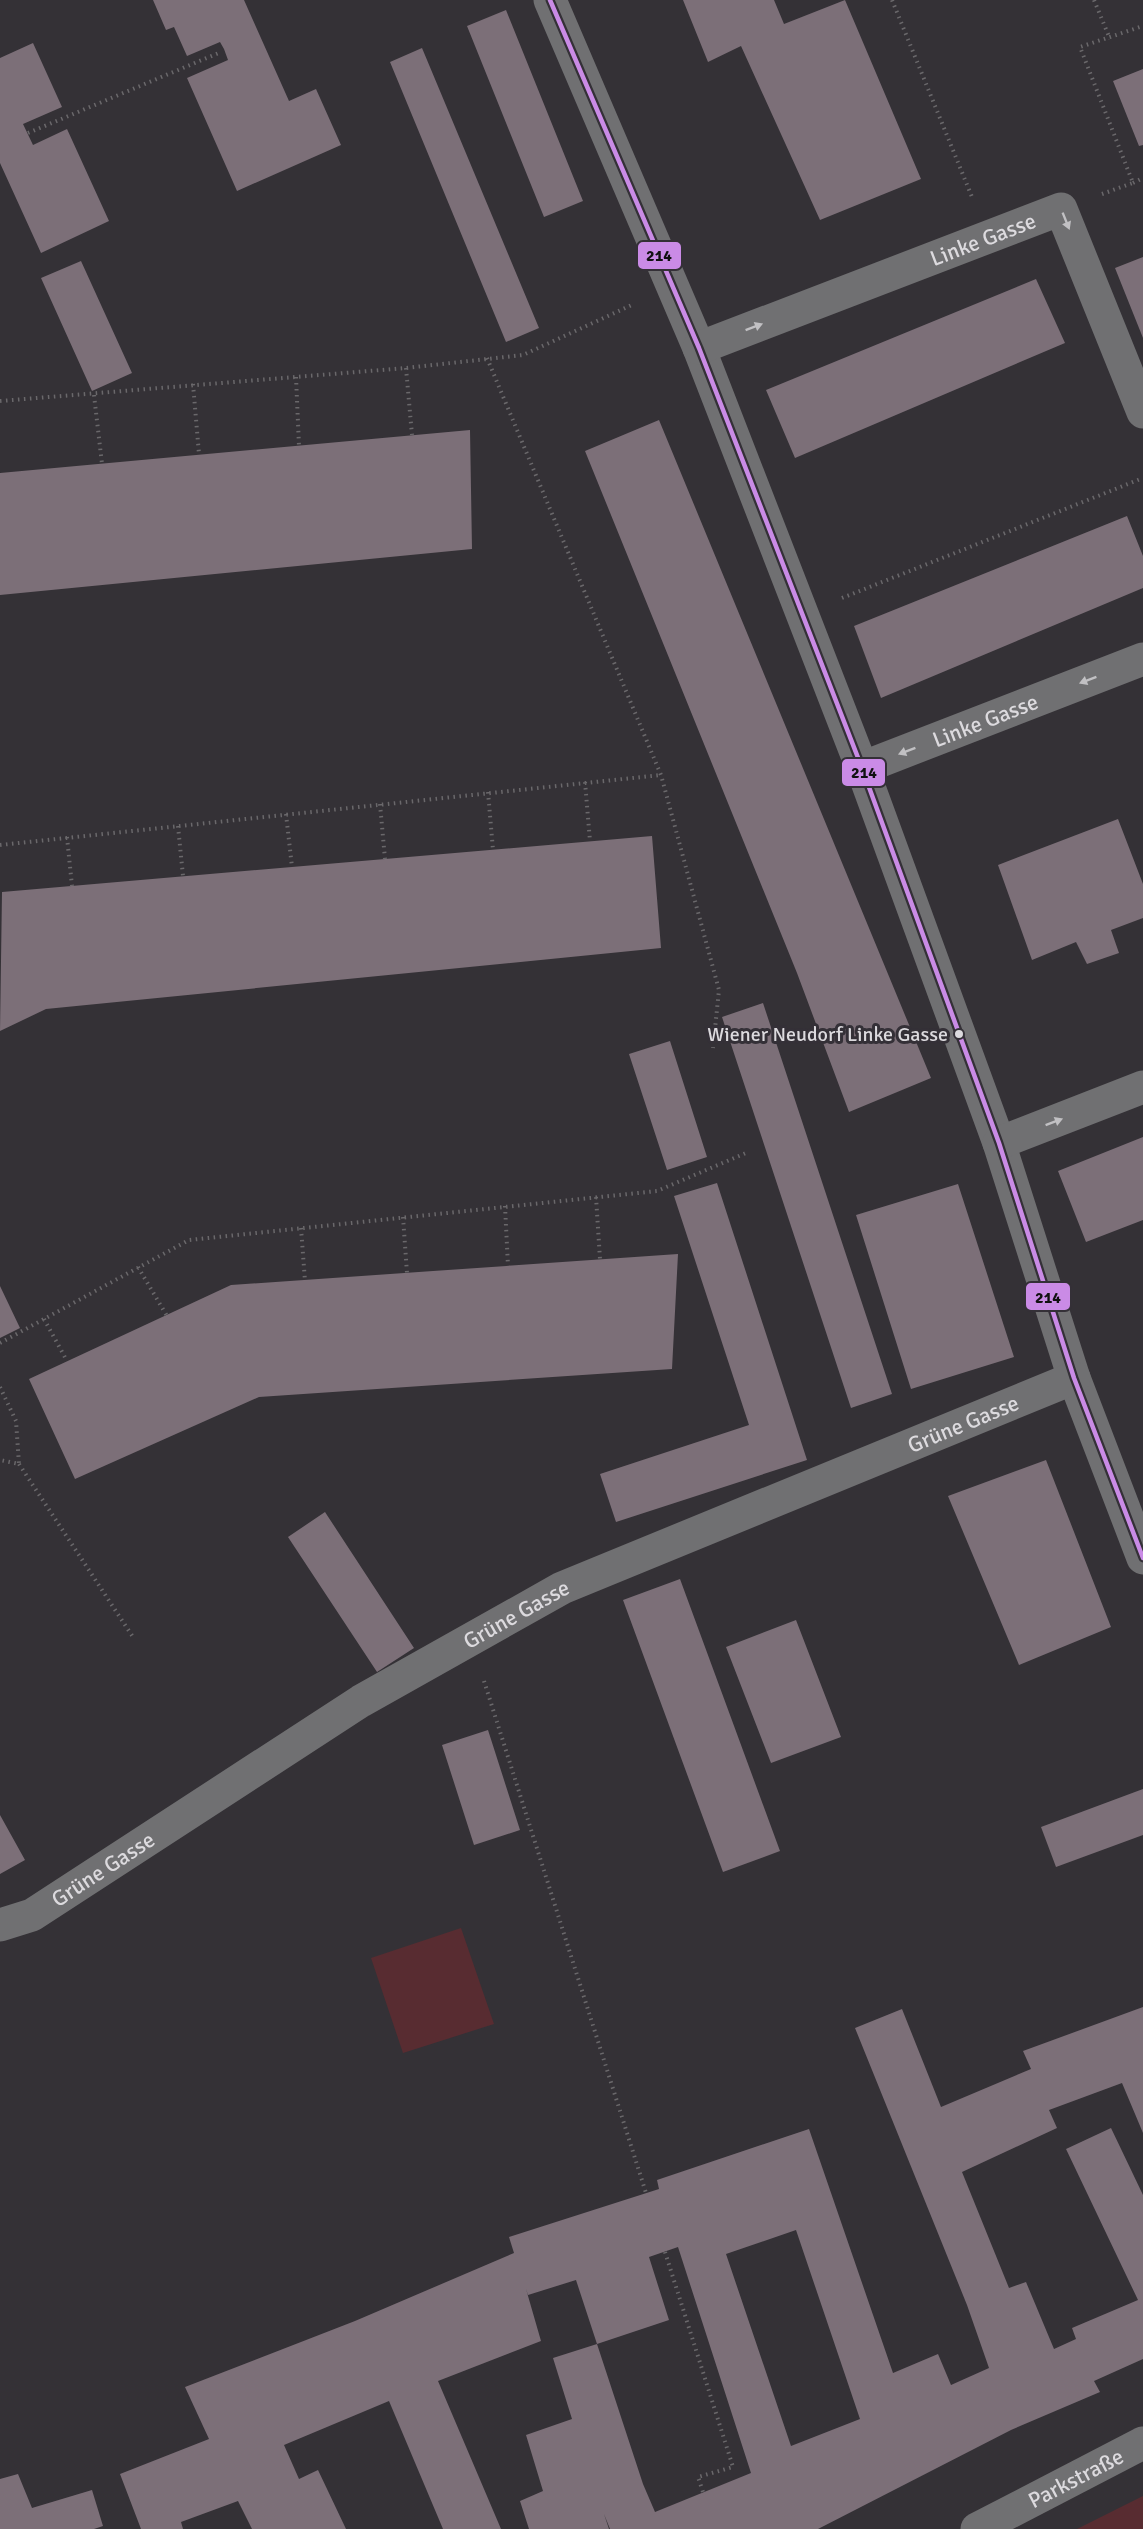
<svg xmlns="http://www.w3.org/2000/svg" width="1143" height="2529" font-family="Signika,sans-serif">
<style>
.green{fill:#582c31}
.building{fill:#7c6f78;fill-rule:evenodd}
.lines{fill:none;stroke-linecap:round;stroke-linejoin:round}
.path{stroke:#6a686b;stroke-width:4;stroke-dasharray:1.5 4.5;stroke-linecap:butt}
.street{stroke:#707072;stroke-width:33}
.bus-1-casing{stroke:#343037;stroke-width:9}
.bus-1{stroke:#ca8be6;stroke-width:4.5}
.oneway{fill:#c1c0c3}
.bus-dot{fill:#dcdade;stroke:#343037;stroke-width:2}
.labels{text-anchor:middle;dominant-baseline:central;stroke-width:6;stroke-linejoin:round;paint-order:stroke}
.bus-label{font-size:20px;fill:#dcdade;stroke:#343037;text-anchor:end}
.street-label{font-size:22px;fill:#dcdade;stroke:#343037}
.line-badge{stroke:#343037;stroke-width:2}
.pale-badge-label{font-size:16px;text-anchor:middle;font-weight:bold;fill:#111}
</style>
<rect width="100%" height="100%" fill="#343136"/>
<path class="green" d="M 461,1928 L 494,2024 L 403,2053 L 371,1958 Z
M 1143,2496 L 1143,2529 L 1077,2529 Z"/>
<path class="building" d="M 153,0 L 244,0 L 289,101 L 316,89 L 341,145 L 237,191 L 187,78 L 228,60 L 224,49 L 220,42 L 187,56 L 174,27 L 166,30 Z
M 683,0 L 774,0 L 784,24 L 845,0 L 921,179 L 820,220 L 741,46 L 708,62 Z
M 506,10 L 583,201 L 544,217 L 467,26 Z
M 33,43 L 62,107 L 23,124 L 33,145 L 67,129 L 109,221 L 41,253 L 0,163 L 0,58 Z
M 422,48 L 539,328 L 506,342 L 390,62 Z
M 1143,69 L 1143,145 L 1139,146 L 1113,81 Z
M 1143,257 L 1143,338 L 1115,268 Z
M 81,261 L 132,373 L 92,391 L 41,278 Z
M 1036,279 L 1065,343 L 795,458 L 766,390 Z
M 659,420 L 931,1078 L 849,1112 L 797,973 L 585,451 Z
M 470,430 L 472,549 L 0,595 L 0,473 Z
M 1127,516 L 1143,556 L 1143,588 L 881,698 L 854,626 Z
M 1118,819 L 1143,884 L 1143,918 L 1111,930 L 1119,953 L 1087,964 L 1076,942 L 1032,960 L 998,865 Z
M 652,836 L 661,948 L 46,1009 L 0,1031 L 2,892 Z
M 763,1003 L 892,1394 L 851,1408 L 722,1017 Z
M 670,1041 L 707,1157 L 667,1170 L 629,1054 Z
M 1143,1137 L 1143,1220 L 1086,1242 L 1058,1171 Z
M 717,1183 L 807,1460 L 616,1522 L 600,1474 L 749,1425 L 674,1196 Z
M 958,1184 L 1014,1357 L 911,1389 L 856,1215 Z
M 678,1254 L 672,1369 L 259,1397 L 75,1479 L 29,1379 L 231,1285 Z
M 0,1286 L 20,1328 L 0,1338 Z
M 1046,1460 L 1111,1627 L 1019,1665 L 948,1496 Z
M 325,1512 L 414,1648 L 377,1672 L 288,1537 Z
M 680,1579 L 780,1851 L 723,1872 L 623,1600 Z
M 796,1620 L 841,1737 L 771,1763 L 726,1647 Z
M 488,1730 L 520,1830 L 474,1845 L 442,1745 Z
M 1143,1789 L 1143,1835 L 1056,1867 L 1041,1827 Z
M 0,1815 L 25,1860 L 0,1874 Z
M 1143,2007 L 1143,2133 L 1122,2083 L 1049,2110 L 1057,2128 L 962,2172 L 1009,2288 L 1026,2282 L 1054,2349 L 1076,2339 L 1072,2328 L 1138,2300 L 1066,2149 L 1111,2128 L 1143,2195 L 1143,2359 L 1094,2381 L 1100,2392 L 1011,2430 L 818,2529 L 610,2529 L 604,2514 L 609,2529 L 529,2529 L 520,2501 L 543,2491 L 526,2435 L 572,2419 L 553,2358 L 597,2344 L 643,2484 L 655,2512 L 751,2473 L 678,2247 L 649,2257 L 669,2320 L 597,2344 L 576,2280 L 528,2295 L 526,2289 L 541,2341 L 438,2381 L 501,2529 L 443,2529 L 389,2401 L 284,2445 L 299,2479 L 318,2470 L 346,2529 L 252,2529 L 238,2501 L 181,2522 L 183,2529 L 141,2529 L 120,2474 L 209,2439 L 185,2387 L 355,2321 L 514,2253 L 509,2237 L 659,2189 L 657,2180 L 809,2129 L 893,2373 L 938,2354 L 951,2385 L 989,2368 L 967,2305 L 855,2028 L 902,2009 L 941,2107 L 1031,2069 L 1023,2051 ZM 796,2230 L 860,2419 L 791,2446 L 726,2254 Z
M 18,2474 L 32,2508 L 92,2490 L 103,2526 L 94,2529 L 0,2529 L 0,2479 Z"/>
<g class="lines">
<path class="path" d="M 892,0 L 972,197
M 1094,0 L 1110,39
M 28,133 L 221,52
M 1133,183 L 1143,178
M 1102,194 L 1133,183 L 1080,47 L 1143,26
M 487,358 L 661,775 L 719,990 L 713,1048
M 406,368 L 412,435
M 296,377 L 299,446
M 193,384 L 199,454
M 94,395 L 102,464
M 0,401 L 406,368 L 523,355 L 634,304
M 842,598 L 1143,478
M 585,782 L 590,841
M 488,792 L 493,850
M 380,804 L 385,859
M 286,814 L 292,867
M 178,826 L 183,876
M 67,837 L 72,886
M 0,845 L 661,775
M 596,1197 L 600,1259
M 505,1206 L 508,1266
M 403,1217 L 407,1273
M 301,1228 L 305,1281
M 138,1267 L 167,1316
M 44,1319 L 67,1361
M 0,1343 L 189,1240 L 657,1191 L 746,1153
M 0,1387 L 16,1421 L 19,1464 L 0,1460
M 19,1464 L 133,1637
M 484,1681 L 646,2193
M 665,2252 L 733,2467 L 698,2477 L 703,2492"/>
<g class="street">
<path d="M 550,0 L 699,348 L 862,768 L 999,1143 L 1074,1378 L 1143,1558"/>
<path id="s1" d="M 699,348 L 1061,209 L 1143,412"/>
<path id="s2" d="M 862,768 L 1143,659"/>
<path d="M 999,1143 L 1143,1087"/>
<path id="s3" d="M 0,1925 L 32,1915 L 361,1701 L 562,1588 L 1074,1378"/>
<path id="s4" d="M 977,2529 L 1143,2443"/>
</g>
<g class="bus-1-casing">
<path id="bus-1" d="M 550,0 L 699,348 L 862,768 L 999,1143 L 1074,1378 L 1143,1558"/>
</g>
<use href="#bus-1" class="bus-1"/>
</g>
<defs><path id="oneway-solid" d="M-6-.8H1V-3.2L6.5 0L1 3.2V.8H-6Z" transform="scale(1.5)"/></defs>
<g class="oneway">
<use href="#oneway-solid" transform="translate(1066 221) rotate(68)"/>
<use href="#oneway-solid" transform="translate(754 327) rotate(-21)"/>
<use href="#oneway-solid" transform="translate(1088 680) rotate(159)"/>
<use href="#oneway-solid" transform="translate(907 751) rotate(159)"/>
<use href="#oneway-solid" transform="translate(1054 1122) rotate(-21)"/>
</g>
<circle class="bus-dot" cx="959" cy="1034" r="5"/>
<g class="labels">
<g class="bus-label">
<text x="948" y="1034">Wiener Neudorf Linke Gasse</text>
</g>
<g class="street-label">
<text stroke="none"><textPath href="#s1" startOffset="304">Linke Gasse</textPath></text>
<text stroke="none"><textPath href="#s2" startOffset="132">Linke Gasse</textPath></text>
<text stroke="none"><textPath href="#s3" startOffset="1090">Grüne Gasse</textPath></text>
<text stroke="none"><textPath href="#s3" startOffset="604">Grüne Gasse</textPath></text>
<text stroke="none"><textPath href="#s3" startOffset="118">Grüne Gasse</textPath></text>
<text stroke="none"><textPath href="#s4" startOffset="111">Parkstraße</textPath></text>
</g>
</g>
<g class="line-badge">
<rect x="637" y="241" width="45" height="29" rx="6" fill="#ca8be6"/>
<rect x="841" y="758" width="45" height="29" rx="6" fill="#ca8be6"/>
<rect x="1025" y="1282" width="46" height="29" rx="6" fill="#ca8be6"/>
</g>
<g class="pale-badge-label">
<text x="659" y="261">214</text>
<text x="864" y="778">214</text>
<text x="1048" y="1303">214</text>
</g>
</svg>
